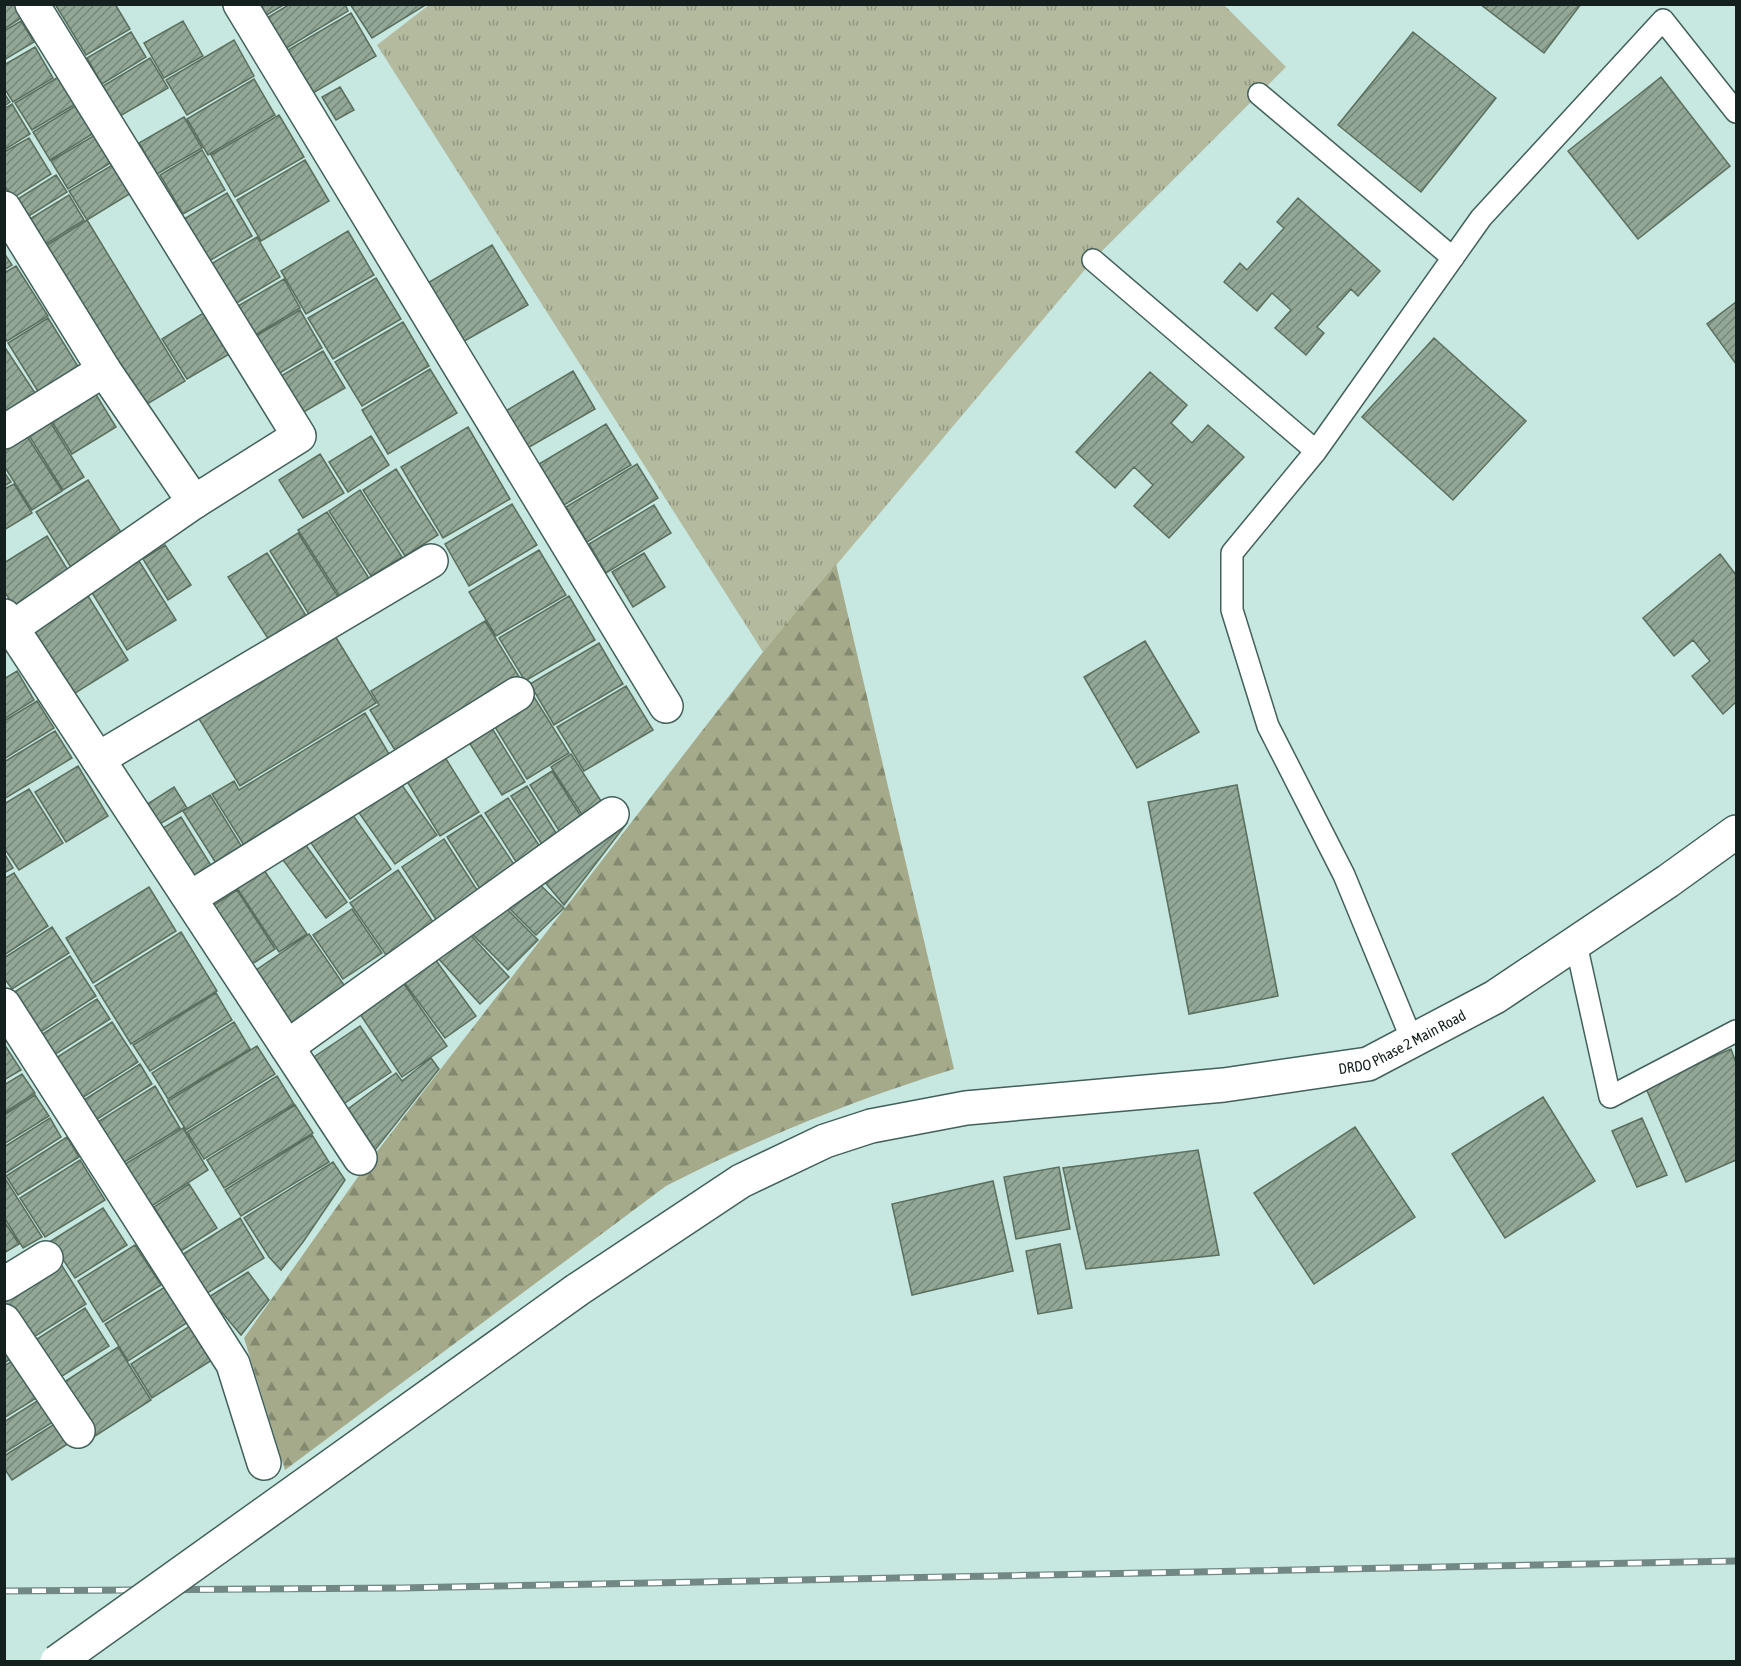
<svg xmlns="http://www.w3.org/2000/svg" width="1741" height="1666" font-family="'Asap Condensed',sans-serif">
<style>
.grass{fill:url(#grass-tufts)}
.forest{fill:url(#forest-firs)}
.building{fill:url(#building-hatch);stroke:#5b6f5e;stroke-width:1.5}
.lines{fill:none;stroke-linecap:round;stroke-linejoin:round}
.lane-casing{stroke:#43605b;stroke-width:24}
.street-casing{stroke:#43605b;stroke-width:36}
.lane{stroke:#fff;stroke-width:21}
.street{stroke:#fff;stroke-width:33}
.rail-casing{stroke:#728884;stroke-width:7}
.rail{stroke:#fff;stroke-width:4.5;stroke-dasharray:14;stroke-linecap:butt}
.street-bridge-casing{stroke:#43605b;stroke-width:36;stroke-linecap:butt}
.street-bridge{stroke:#fff;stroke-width:33}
.labels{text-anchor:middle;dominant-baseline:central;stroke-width:6;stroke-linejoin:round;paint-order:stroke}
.street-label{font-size:15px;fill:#14201e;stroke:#fff}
</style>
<defs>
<pattern id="grass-tufts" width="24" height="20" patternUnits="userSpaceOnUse" patternTransform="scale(1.5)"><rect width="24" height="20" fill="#b4ba9e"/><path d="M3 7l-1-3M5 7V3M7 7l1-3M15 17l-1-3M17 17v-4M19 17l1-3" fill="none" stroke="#919780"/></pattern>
<pattern id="forest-firs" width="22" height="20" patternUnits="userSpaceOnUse" patternTransform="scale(1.5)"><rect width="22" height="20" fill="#a4aa8a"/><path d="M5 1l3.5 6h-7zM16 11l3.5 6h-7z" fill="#848a70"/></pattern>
<pattern id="building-hatch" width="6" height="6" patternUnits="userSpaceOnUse" patternTransform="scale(1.5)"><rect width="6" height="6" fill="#92a795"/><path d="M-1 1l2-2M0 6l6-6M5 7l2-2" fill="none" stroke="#768879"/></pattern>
</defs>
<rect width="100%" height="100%" fill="#c7e7e1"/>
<path class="grass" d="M 1223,4 L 1286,67 L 1093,260 L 763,652 L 377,45 L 429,5 Z"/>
<path class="forest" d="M 836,564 L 954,1069 C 854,1100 760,1138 666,1186 L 285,1470 L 244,1338 L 365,1167 L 763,652 Z"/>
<path class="building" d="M 4,4 L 17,4 L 24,16 L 4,29 Z
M 55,4 L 115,4 L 130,29 L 86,55 Z
M 258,4 L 285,4 L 265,16 Z
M 290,4 L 345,4 L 348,11 L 285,49 L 267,18 Z
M 350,4 L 427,4 L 372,38 Z
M 1480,4 L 1581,4 L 1544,53 Z
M 351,13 L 376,56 L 313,93 L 288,50 Z
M 21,21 L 34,42 L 4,60 L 4,31 Z
M 183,21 L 203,56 L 164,78 L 144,43 Z
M 131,32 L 146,57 L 102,84 L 87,58 Z
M 1413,32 L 1496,98 L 1421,192 L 1338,125 Z
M 234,40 L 254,76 L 187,115 L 166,80 Z
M 35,47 L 53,78 L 13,102 L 4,88 L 4,65 Z
M 150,58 L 168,88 L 120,116 L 103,86 Z
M 60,76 L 77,103 L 32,130 L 15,103 Z
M 1661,77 L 1730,166 L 1638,239 L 1568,151 Z
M 254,79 L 275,115 L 208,155 L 187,119 Z
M 340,87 L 354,110 L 336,120 L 322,97 Z
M 4,93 L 10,102 L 4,106 Z
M 12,104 L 30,134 L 4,150 L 4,109 Z
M 77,105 L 94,133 L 50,160 L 33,132 Z
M 279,115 L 304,157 L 235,197 L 211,155 Z
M 184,117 L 202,148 L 157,174 L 139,143 Z
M 95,135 L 112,162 L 68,189 L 51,161 Z
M 29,138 L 51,174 L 13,198 L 4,185 L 4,152 Z
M 202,150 L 225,190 L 183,214 L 160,175 Z
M 305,160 L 329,201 L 261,241 L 237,200 Z
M 114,164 L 131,193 L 87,220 L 69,191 Z
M 56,175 L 67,192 L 24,219 L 13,202 Z
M 227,193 L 252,236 L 209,261 L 184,219 Z
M 69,195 L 84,220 L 41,247 L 25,222 Z
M 1298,198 L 1380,271 L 1358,296 L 1351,289 L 1317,327 L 1324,333 L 1306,355 L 1275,328 L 1291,310 L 1272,293 L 1257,311 L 1224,282 L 1240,263 L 1247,270 L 1284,228 L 1277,222 Z
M 87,220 L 185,381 L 139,409 L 41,249 Z
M 348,231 L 374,275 L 306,314 L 281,271 Z
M 257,237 L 280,277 L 235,304 L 211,264 Z
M 492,245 L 528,305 L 461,343 L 426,284 Z
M 4,253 L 12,265 L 4,270 Z
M 16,266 L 48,316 L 7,341 L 4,337 L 4,273 Z
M 376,278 L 401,319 L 333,359 L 308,318 Z
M 284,279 L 300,308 L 255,335 L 238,306 Z
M 1736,302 L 1736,364 L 1707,324 Z
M 300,310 L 322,348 L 278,374 L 256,336 Z
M 205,312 L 231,353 L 187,379 L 162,339 Z
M 48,318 L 79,368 L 39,393 L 8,343 Z
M 403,322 L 429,366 L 362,406 L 335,362 Z
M 1434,338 L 1526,421 L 1453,500 L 1362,417 Z
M 4,346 L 37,396 L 4,416 Z
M 323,351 L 345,388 L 302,413 L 281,376 Z
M 430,369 L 457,413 L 388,454 L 362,410 Z
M 573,371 L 595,409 L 526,449 L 504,412 Z
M 1150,372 L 1187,405 L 1171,423 L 1192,443 L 1208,425 L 1244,457 L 1169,538 L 1134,506 L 1153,485 L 1134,467 L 1115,488 L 1076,452 Z
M 95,393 L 116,427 L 72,454 L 51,420 Z
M 49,420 L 84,477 L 63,490 L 28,434 Z
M 606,424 L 631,465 L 564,505 L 539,464 Z
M 468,427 L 510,499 L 443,538 L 401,467 Z
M 27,436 L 62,491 L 32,510 L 4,466 L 4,450 Z
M 371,436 L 389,465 L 348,492 L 329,462 Z
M 320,454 L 344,493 L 303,518 L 279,480 Z
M 637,464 L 658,498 L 587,542 L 566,507 Z
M 396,469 L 438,535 L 405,556 L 363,490 Z
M 4,472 L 11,482 L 4,486 Z
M 88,480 L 124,537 L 72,569 L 36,512 Z
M 14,484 L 32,513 L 4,530 L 4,489 Z
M 360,490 L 402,557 L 371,576 L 329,511 Z
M 512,504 L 537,545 L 469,586 L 445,544 Z
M 654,505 L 671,533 L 606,573 L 589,544 Z
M 327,512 L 370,580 L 341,598 L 298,530 Z
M 298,533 L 339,598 L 310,616 L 270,551 Z
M 47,536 L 69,572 L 14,606 L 4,591 L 4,563 Z
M 165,545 L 191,585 L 168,600 L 143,559 Z
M 539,550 L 566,595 L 496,636 L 469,592 Z
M 267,553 L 307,617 L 269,640 L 228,577 Z
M 644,553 L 665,587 L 633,607 L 612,572 Z
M 1720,554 L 1736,575 L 1736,702 L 1723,714 L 1692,676 L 1710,661 L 1693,640 L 1674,656 L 1643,618 Z
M 139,561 L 176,620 L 127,650 L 91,591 Z
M 88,596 L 128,660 L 72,695 L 32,631 Z
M 569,596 L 595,640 L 525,681 L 499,638 Z
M 485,621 L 521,680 L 398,755 L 370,710 L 379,705 L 371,691 Z
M 329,626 L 376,703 L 240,786 L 193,709 Z
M 1145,641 L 1199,732 L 1137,768 L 1084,677 Z
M 599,643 L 623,684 L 554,725 L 530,684 Z
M 17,671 L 34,700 L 4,719 L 4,679 Z
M 626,686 L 653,730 L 584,771 L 557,727 Z
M 534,697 L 569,753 L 527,779 L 492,722 Z
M 37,701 L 54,728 L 4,759 L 4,721 Z
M 365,713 L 393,761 L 247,850 L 212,794 L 234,781 L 239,790 Z
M 490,725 L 525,782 L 502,795 L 467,739 Z
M 55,731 L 72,758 L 4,799 L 4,762 Z
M 443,754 L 479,812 L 440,836 L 405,778 Z
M 571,754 L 608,812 L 588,824 L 551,767 Z
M 78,766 L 108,816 L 66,842 L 35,792 Z
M 552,771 L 587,826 L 565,840 L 530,785 Z
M 399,781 L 437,835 L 395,864 L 357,810 Z
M 1237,785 L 1278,996 L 1189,1014 L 1148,802 Z
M 527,786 L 558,836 L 543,846 L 511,796 Z
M 174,787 L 187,808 L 158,825 L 146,805 Z
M 29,789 L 63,843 L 19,870 L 4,848 L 4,804 Z
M 210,795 L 245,852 L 219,868 L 183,811 Z
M 508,798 L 546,856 L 522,871 L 485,813 Z
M 352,814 L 391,869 L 350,899 L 311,843 Z
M 481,815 L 517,869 L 482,892 L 447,837 Z
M 616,815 L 627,823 L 564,905 L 539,875 Z
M 181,817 L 215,872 L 193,885 L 160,830 Z
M 444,839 L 479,893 L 437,921 L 402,867 Z
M 305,844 L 347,902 L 326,918 L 283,860 Z
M 4,853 L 13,868 L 4,873 Z
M 264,870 L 307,934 L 279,952 L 237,888 Z
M 398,870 L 433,922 L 386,955 L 350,903 Z
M 14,873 L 48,926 L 4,955 L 4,879 Z
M 533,878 L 564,908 L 536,935 L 506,905 Z
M 149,887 L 176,931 L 93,983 L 66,938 Z
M 237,890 L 275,949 L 246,968 L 208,909 Z
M 501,903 L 538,940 L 508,970 L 471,933 Z
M 352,909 L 382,953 L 343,979 L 313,935 Z
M 52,927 L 69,953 L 12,989 L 4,978 L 4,958 Z
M 466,930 L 509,977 L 480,1004 L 437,957 Z
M 181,932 L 217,991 L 131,1044 L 95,986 Z
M 309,934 L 346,988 L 287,1028 L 250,974 Z
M 70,956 L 96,996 L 39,1033 L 13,993 Z
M 435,959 L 476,1016 L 445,1038 L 404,982 Z
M 404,984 L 447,1046 L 402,1077 L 360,1014 Z
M 216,993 L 232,1020 L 150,1071 L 133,1045 Z
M 97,999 L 110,1019 L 54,1055 L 41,1035 Z
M 112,1022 L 138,1062 L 82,1098 L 56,1058 Z
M 234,1022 L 250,1049 L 168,1099 L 152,1073 Z
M 360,1026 L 391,1072 L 342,1105 L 311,1059 Z
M 4,1044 L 21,1070 L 4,1080 Z
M 257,1046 L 275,1074 L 186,1130 L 168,1101 Z
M 1731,1049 L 1736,1063 L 1736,1160 L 1686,1182 L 1645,1086 Z
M 431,1058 L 439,1069 L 371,1155 L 344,1112 L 396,1073 L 402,1081 Z
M 140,1064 L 152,1084 L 96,1120 L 84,1100 Z
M 22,1074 L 35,1093 L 4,1113 L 4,1085 Z
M 277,1076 L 294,1104 L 204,1159 L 187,1132 Z
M 155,1086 L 180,1128 L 123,1163 L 98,1122 Z
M 35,1095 L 49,1116 L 4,1144 L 4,1115 Z
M 1543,1097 L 1595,1181 L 1505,1238 L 1452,1154 Z
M 295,1105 L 313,1133 L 224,1188 L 207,1160 Z
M 50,1118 L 61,1137 L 4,1174 L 4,1147 Z
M 1642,1118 L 1667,1175 L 1637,1187 L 1612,1131 Z
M 1355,1127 L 1415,1217 L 1314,1284 L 1254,1193 Z
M 183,1128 L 208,1170 L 150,1207 L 124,1165 Z
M 312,1135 L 329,1162 L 241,1216 L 225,1190 Z
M 67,1137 L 79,1157 L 18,1195 L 6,1176 Z
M 1198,1150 L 1219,1255 L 1086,1269 L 1063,1168 Z
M 80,1160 L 105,1200 L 45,1237 L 20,1198 Z
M 333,1162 L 345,1180 L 303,1242 L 281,1270 L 269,1257 L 244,1218 Z
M 1059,1167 L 1070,1229 L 1016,1239 L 1004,1177 Z
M 6,1180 L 42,1237 L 23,1248 L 4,1217 Z
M 993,1181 L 1013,1271 L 912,1295 L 892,1204 Z
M 189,1184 L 217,1228 L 181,1251 L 154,1207 Z
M 103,1208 L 127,1245 L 75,1278 L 51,1241 Z
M 240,1218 L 264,1258 L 204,1295 L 180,1256 Z
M 4,1221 L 19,1244 L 4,1253 Z
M 1060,1244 L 1072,1308 L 1038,1314 L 1026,1251 Z
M 135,1245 L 161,1285 L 103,1322 L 78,1281 Z
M 59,1261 L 86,1304 L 29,1340 L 4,1302 L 4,1297 Z
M 248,1272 L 269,1300 L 241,1335 L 209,1297 Z
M 165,1287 L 188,1322 L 128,1361 L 105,1324 Z
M 85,1308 L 109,1346 L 56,1380 L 31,1343 Z
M 190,1326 L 212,1360 L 152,1398 L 131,1364 Z
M 4,1346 L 12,1358 L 4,1363 Z
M 118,1347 L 151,1400 L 89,1440 L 55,1388 Z
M 14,1360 L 38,1397 L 4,1418 L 4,1366 Z
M 42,1398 L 56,1420 L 4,1453 L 4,1422 Z
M 56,1423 L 69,1443 L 12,1480 L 4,1468 L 4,1456 Z"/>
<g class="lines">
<g class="lane-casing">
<path id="lane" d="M 1259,94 L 1453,258
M 1093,260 L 1316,451
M 1576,944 L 1610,1097 L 1736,1031
M 1412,1040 L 1344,875 L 1268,726 L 1232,610 L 1232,553 L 1316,451 L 1481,218 L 1663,20 L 1736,112"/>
</g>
<g class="street-casing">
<g id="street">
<path d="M 240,4 L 666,706"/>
<path d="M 4,208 L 104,370 L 4,432"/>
<path d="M 104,370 L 194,502"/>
<path d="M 4,616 L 360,1158"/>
<path d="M 12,628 L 194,502 L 299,436 L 32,4"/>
<path d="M 98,759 L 431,561"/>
<path d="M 190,898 L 517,694"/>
<path d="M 4,1005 L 233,1364 L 264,1463"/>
<path d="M 287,1047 L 612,814"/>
<path d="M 4,1284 L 46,1258"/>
<path id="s1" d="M 577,1290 L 741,1181 L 825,1141 L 871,1126 L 966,1108 L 1224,1085 L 1368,1064 L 1495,997 L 1668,881 L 1736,832"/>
<path d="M 4,1321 L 78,1431"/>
</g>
</g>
<use href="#lane" class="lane"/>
<use href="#street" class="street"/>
<g class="rail-casing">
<path id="rail" d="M 4,1591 L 402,1588 L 1736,1561"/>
</g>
<use href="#rail" class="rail"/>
<g class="street-bridge-casing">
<path id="street-bridge" d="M 57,1662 L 577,1290"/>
</g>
<use href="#street-bridge" class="street-bridge"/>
</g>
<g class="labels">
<g class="street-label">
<text stroke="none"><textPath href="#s1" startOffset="879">DRDO Phase 2 Main Road</textPath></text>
</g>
</g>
<rect width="1741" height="1666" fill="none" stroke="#14201e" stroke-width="12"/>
</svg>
